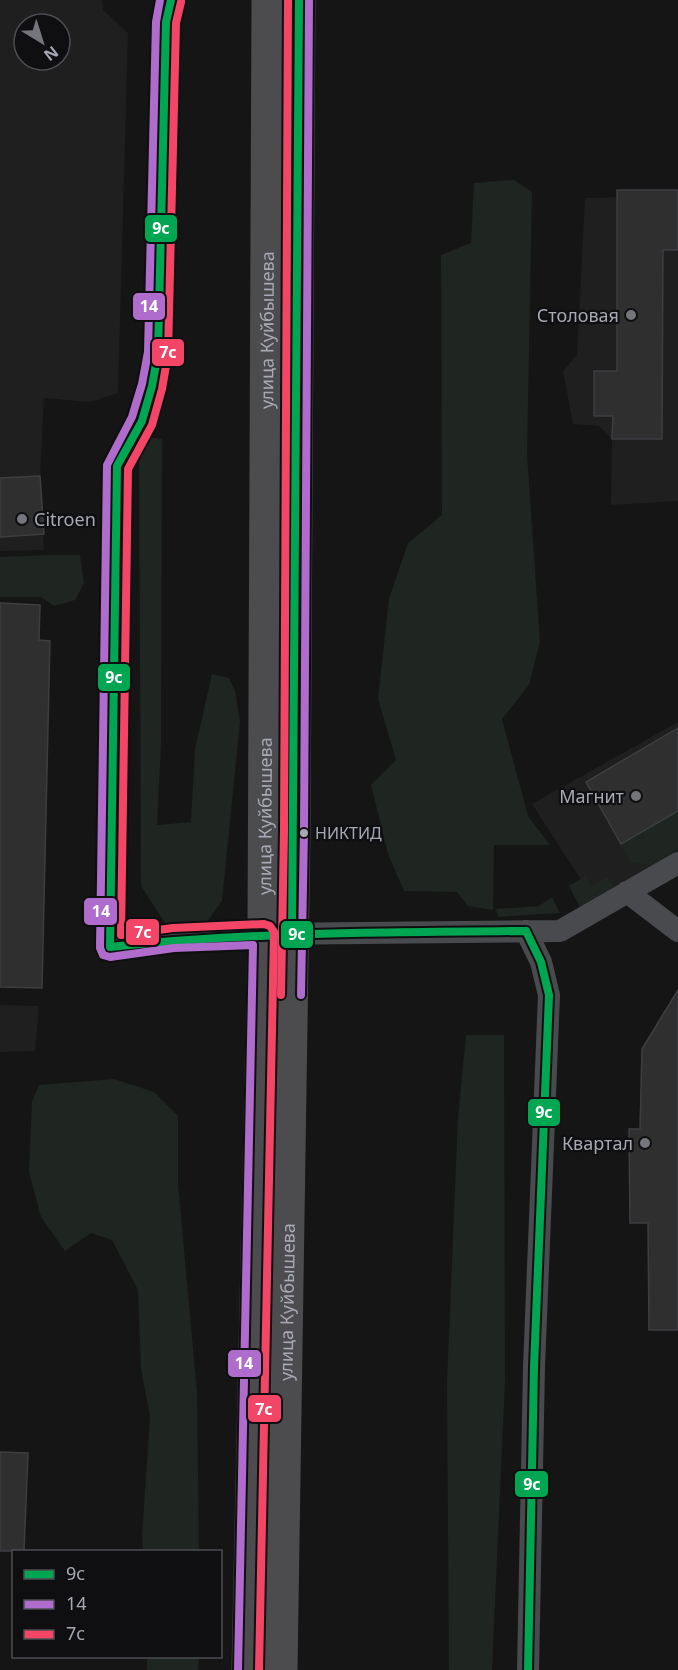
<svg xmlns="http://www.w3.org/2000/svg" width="678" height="1670" font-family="'Noto Sans',sans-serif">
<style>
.built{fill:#1f1f20;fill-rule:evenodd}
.green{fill:#1f2520}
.building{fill:#2f2f30;stroke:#3d3e41;stroke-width:1.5}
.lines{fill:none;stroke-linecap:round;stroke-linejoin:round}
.street{stroke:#494a4e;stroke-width:22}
.highway{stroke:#4c4c4f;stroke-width:33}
.bus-1-casing{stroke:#0f0f11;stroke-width:12}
.bus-2-casing{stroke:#0f0f11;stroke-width:12}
.bus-3-casing{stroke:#0f0f11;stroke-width:12}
.bus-1{stroke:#00a651;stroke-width:8}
.bus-2{stroke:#b06ccc;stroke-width:8}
.bus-3{stroke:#f34667;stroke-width:8}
.poi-dot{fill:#74767c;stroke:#0f0f11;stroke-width:2}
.bus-dot{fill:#a7aab4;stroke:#0f0f11;stroke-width:2}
.labels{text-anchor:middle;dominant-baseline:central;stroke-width:4.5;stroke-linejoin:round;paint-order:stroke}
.bus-label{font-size:16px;fill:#a7aab4;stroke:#0f0f11;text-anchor:start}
.poi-label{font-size:18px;fill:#a7aab4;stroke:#0f0f11;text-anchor:end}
.street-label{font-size:18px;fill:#a7aab4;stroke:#0f0f11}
.line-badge{stroke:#0f0f11;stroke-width:2}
.badge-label{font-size:16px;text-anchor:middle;font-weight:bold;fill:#fff}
</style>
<rect width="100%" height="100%" fill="#151515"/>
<path class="built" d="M 0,0 L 102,0 L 103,10 L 128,33 L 118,393 L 90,402 L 44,398 L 40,476 L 44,550 L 0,551 ZM 24,24 L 60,24 L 60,60 L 24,60 Z
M 678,196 L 678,501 L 611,505 L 612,439 L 599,426 L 573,424 L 563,371 L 577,355 L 585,198 Z
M 678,722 L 678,852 L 594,900 L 532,804 Z
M 0,1005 L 39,1006 L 35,1051 L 0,1052 Z"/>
<path class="green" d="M 514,180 L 532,192 L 527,454 L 540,642 L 529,685 L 502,719 L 528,816 L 550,845 L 494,845 L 493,910 L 468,906 L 457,892 L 404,891 L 388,854 L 371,785 L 396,760 L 378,699 L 389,599 L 408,543 L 442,515 L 441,255 L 471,243 L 474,183 Z
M 139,436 L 162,439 L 161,745 L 157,825 L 191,822 L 195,749 L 212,674 L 229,678 L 235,691 L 240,722 L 222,901 L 204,926 L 165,923 L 141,886 Z
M 51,555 L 80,555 L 84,583 L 75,600 L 54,606 L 41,597 L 0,597 L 0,557 Z
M 678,811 L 678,849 L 651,865 L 631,863 L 621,844 Z
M 585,876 L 591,886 L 607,877 L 615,886 L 580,907 L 569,886 Z
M 552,897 L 560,913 L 498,917 L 496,909 L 539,906 Z
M 466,1035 L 504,1035 L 505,1381 L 492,1670 L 449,1670 L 447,1383 L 458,1117 Z
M 114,1079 L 154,1092 L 178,1116 L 178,1184 L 197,1392 L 199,1551 L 143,1551 L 142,1536 L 150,1417 L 141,1369 L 138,1290 L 112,1240 L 91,1233 L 65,1251 L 41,1217 L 29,1172 L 32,1102 L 39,1085 Z
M 147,1657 L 199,1657 L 198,1670 L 147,1670 Z"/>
<path class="building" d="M 617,190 L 678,190 L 678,250 L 663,250 L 662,439 L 612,439 L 613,416 L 594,416 L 594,371 L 617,371 Z
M 40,476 L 44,534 L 0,537 L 0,478 Z
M 0,603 L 40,605 L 39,640 L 50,641 L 42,988 L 0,987 Z
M 678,728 L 678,811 L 621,844 L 586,782 Z
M 678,990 L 678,1330 L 649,1330 L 648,1223 L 630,1223 L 629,1129 L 640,1129 L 642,1049 Z
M 0,1452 L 28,1453 L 24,1551 L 0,1551 Z"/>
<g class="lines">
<path class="street" d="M 171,0 L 166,22 L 158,353 L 152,386 L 142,421 L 117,466 L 117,563 L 110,947 L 173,938 L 264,934 L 560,931 L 678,863
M 627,892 L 678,931
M 526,931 L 541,962 L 549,995 L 534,1367 L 528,1670"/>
<g class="highway">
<path id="s1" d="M 248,1670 L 264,934 L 268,0"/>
<path id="s2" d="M 281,1670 L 294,831 L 299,0"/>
</g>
<g class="bus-1-casing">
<path id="bus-1" d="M 171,0 L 166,22 L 158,353 L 152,386 L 142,421 L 117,466 L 110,947 C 248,932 387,932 526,931
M 526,931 L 541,962 L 549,995 L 534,1367 L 528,1670
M 292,933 L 299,0"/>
</g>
<g class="bus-2-casing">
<path id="bus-2" d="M 160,0 L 156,22 L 148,352 L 142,384 L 132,417 L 107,465 L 100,948 L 103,955 L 110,957 L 174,948 L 253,945 L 238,1670
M 301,995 L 304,831 L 309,0"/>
</g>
<g class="bus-3-casing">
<path id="bus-3" d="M 181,2 L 176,23 L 168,354 L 162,389 L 152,425 L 128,469 L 121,935 L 173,928 L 264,924 L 270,926 L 274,932 L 259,1670
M 281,995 L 284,831 L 288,0"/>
</g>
<use href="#bus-1" class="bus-1"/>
<use href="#bus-2" class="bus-2"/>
<use href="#bus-3" class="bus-3"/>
</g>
<g class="poi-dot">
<circle cx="631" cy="315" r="6"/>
<circle cx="22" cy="519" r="6"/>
<circle cx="636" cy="796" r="6"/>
<circle cx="645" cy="1143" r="6"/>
</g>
<circle class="bus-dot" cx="304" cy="833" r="5"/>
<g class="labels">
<g class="bus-label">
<text x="315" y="833">НИКТИД</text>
</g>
<g class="poi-label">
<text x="619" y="315">Столовая</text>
<text x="34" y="519" text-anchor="start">Citroen</text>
<text x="624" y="796">Магнит</text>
<text x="633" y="1143">Квартал</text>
</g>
<g class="street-label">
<text stroke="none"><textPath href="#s1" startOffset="1340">улица Куйбышева</textPath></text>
<text stroke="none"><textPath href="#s1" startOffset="854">улица Куйбышева</textPath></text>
<text stroke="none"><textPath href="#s2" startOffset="368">улица Куйбышева</textPath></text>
</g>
</g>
<g class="line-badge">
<rect x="144" y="214" width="34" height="29" rx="6" fill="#00a651"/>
<rect x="132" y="292" width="34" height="29" rx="6" fill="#b06ccc"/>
<rect x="151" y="338" width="34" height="29" rx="6" fill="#f34667"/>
<rect x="97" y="663" width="34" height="29" rx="6" fill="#00a651"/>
<rect x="83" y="897" width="35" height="29" rx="6" fill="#b06ccc"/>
<rect x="125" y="918" width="35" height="28" rx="6" fill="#f34667"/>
<rect x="280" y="920" width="34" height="29" rx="6" fill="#00a651"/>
<rect x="527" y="1098" width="34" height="29" rx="6" fill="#00a651"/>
<rect x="227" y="1349" width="35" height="29" rx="6" fill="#b06ccc"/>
<rect x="247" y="1394" width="35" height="29" rx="6" fill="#f34667"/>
<rect x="514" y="1470" width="35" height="28" rx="6" fill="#00a651"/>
</g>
<g class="badge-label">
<text x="161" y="234">9с</text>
<text x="149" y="312">14</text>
<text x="168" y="358">7с</text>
<text x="114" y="683">9с</text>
<text x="101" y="917">14</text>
<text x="143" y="938">7с</text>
<text x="297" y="940">9с</text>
<text x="544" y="1118">9с</text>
<text x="244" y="1369">14</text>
<text x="264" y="1415">7с</text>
<text x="532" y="1490">9с</text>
</g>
<rect x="12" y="1550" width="210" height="108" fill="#0f0f11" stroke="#4c4d52" stroke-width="1.5"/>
<rect x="24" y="1570" width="30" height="9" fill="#00a651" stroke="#4c4d52" stroke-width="1.5"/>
<text x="66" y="1580" font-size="18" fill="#a7aab4">9с</text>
<rect x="24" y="1600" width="30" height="9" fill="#b06ccc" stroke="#4c4d52" stroke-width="1.5"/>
<text x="66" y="1610" font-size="18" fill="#a7aab4">14</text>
<rect x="24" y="1630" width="30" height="9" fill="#f34667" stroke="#4c4d52" stroke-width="1.5"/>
<text x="66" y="1640" font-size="18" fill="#a7aab4">7с</text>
<g transform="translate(42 42) rotate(142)"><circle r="28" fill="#0f0f11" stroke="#4c4d52" stroke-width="1.5"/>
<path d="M0-4.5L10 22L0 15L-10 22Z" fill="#74767c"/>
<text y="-9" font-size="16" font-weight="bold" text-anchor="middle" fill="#a7aab4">N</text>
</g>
</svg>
